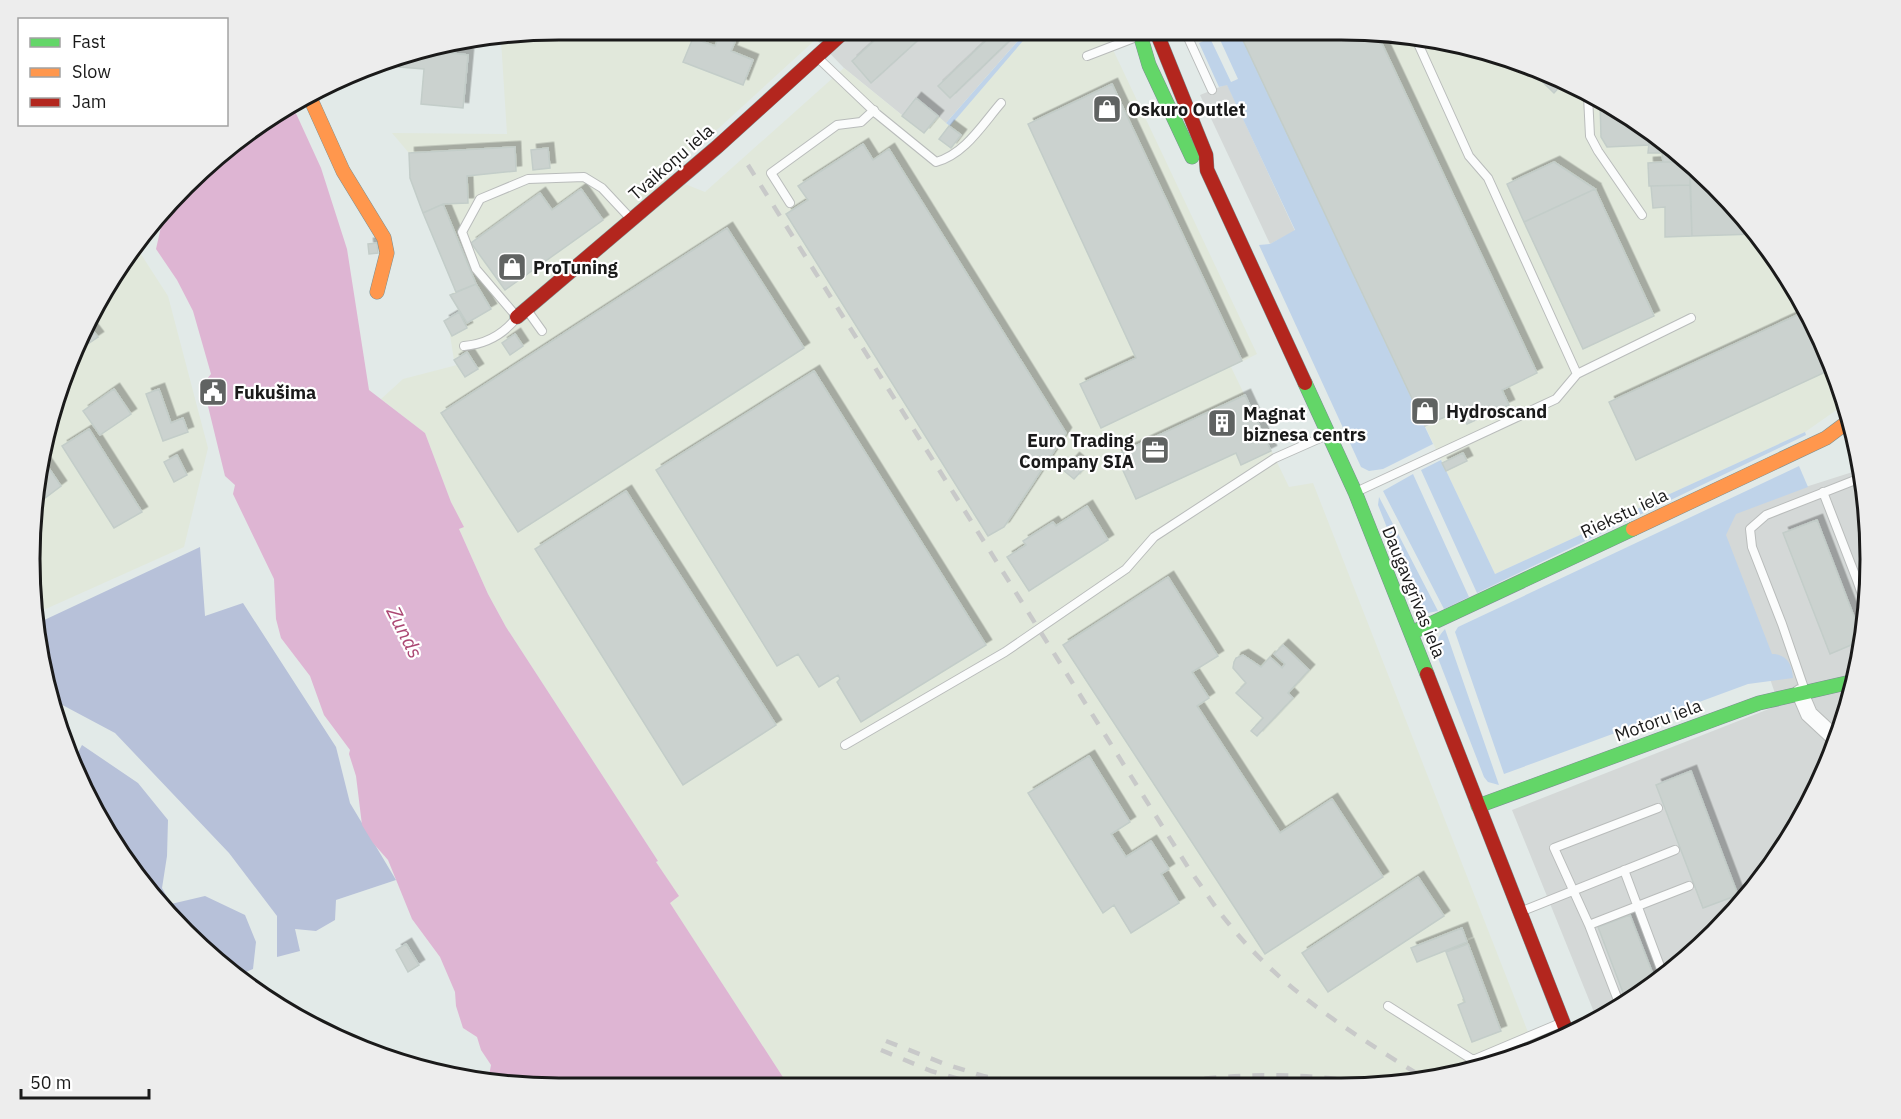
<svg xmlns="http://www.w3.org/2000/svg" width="1901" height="1119" font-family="'IBM Plex Sans',sans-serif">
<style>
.residential{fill:#d4d8d7}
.industrial{fill:#e1e8db}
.grass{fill:#bfd3e9}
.forest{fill:#b7c1d9}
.water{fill:#deb5d3}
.building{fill:#cbd2cf;stroke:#c3cdc9;stroke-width:1.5;filter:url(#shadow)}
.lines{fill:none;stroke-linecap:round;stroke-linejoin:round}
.lane-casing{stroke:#b9bcbb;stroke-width:10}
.street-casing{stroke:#b9bcbb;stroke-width:18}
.fast-casing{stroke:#7b9092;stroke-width:15}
.slow-casing{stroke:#7b9092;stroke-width:15}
.jam-casing{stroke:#7b9092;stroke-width:15}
.lane{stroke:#fbfcfc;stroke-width:8}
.street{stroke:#fbfcfc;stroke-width:16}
.fast{stroke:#63d668;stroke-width:14}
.slow{stroke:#ff974d;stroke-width:14}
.jam{stroke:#b3261e;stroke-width:14}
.rail{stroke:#c8c9c9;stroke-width:4.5;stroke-dasharray:12 12;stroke-linecap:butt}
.labels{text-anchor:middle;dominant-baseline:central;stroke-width:4.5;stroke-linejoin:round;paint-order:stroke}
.poi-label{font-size:18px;font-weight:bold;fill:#1a1a1a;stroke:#fff;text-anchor:start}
.street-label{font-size:18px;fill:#1a1a1a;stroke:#fff}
.water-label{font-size:20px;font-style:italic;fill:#ab4672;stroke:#fff}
.rim{fill:none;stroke:#1a1a1a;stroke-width:3}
</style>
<defs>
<filter id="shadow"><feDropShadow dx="5.5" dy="-5.5" stdDeviation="0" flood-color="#0004"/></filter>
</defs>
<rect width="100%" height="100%" fill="#e2eae8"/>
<path class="residential" d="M 826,30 L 1024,31 L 1024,34 L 946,123 L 924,133 L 844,68 L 816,39 Z
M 1227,84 L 1295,231 L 1270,244 L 1200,95 Z
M 1862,469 L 1871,560 L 1861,663 L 1831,762 L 1782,854 L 1691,957 L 1606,1018 L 1598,1022 L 1512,810 L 1779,705 L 1714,516 Z"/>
<path class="industrial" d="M 560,30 L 826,30 L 719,128 L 660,174 L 705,192 L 844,68 L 924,133 L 938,116 L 946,123 L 1024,34 L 1024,31 L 1098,31 L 1107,37 L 1257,354 L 1231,367 L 1289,487 L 1313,483 L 1535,1050 L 1511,1061 L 1376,1088 L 790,1088 L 669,902 L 678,896 L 656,862 L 658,861 L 506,627 L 488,594 L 459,529 L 463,527 L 451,502 L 425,433 L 381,399 L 403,379 L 457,365 L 454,360 L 449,329 L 444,321 L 459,312 L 450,295 L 456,291 L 410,178 L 409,153 L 392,133 L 507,134 L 501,40 Z
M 1238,31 L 1376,31 L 1512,58 L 1636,119 L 1716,185 L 1782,266 L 1831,357 L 1845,404 L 1805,432 L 1495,574 Z
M 135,245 L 168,296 L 208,448 L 184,547 L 39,612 L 30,559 L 58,390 Z"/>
<path class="grass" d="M 1024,31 L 1028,31 L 1028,35 L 950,126 L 946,123 L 1024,34 Z
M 1216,31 L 1238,31 L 1241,36 L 1433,444 L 1383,469 L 1369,471 L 1361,467 L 1259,245 L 1270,244 L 1295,230 L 1227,85 L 1219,87 L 1199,43 L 1210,38 L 1231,82 L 1238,79 Z
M 1805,432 L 1806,435 L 1477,593 L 1421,470 L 1441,460 L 1495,574 Z
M 1799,466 L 1808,487 L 1736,514 L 1726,535 L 1772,654 C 1787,654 1792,664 1793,678 L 1748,684 L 1504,774 L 1455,632 L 1458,627 Z
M 1413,474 L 1469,597 L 1444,609 L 1383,491 Z
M 1379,497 L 1438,611 L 1428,613 L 1417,604 L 1378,505 Z
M 1445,629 L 1499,785 L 1488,782 L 1484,777 L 1436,653 C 1436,643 1438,636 1445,629 Z"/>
<path class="forest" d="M 200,547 L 205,616 L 243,603 L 336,747 L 350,803 L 396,880 L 336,900 L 335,920 L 316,931 L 295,929 L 300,951 L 277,957 L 277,916 L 229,853 L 115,733 L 53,700 L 40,622 Z
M 82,745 L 138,783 L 168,820 L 167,856 L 162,888 L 171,904 L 205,896 L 245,915 L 256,942 L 253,969 L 239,975 L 139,882 L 74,760 Z"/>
<path class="water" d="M 294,109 L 321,168 L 347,249 L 369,390 L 425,433 L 451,502 L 464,527 L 459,529 L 488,594 L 506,627 L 658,861 L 656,862 L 679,896 L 670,903 L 790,1088 L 525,1088 L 488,1081 L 491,1065 L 481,1050 L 477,1037 L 463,1028 L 456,1006 L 455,992 L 440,957 L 412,919 L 388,860 L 373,843 L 362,825 L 356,776 L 349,754 L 350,750 L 324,715 L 310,676 L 281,638 L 276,619 L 274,579 L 233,494 L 235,485 L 225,476 L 206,398 L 210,397 L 211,401 L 224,396 L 219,383 L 207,388 L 207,391 L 204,392 L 202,385 L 211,374 L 193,311 L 177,280 L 156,249 L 161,227 L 165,221 L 163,214 L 237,139 Z"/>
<path class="building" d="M 886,30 L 928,31 L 871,83 L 852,61 Z
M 996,31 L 998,31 L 1009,41 L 950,98 L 938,86 Z
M 1251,31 L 1376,31 L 1537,373 L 1502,390 L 1509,405 L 1467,424 L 1460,410 L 1425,426 L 1241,36 Z
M 719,36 L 735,42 L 731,51 L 753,60 L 743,85 L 683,62 L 693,38 L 715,46 Z
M 450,48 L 450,53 L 468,55 L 463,108 L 421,104 L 424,69 L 399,67 L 399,62 L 386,61 L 390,58 Z
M 1525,65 L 1563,83 L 1554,93 Z
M 1112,84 L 1242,361 L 1101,428 L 1080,384 L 1136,358 L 1028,124 Z
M 916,98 L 938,116 L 924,133 L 902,116 Z
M 1600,102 L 1636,119 L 1663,142 L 1649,142 L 1649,145 L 1607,147 L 1601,137 Z
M 949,126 L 961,135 L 951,148 L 939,139 Z
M 1649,142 L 1663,142 L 1687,162 L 1663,162 L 1662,153 L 1648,153 Z
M 863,144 L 873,160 L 889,149 L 1066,433 L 1004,527 L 988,536 L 786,214 L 808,200 L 798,186 Z
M 515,147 L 516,171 L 467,176 L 468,203 L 443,204 L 423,213 L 410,178 L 409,153 Z
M 548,148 L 550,168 L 533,170 L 531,150 Z
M 1554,162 L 1595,189 L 1524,222 L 1507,184 Z
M 1663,162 L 1687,162 L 1690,164 L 1690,185 L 1649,186 L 1648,163 Z
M 1690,164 L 1716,185 L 1756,234 L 1692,236 Z
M 1690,185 L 1692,236 L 1665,237 L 1665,207 L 1653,208 L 1651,186 Z
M 581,189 L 603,220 L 505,290 L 471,243 L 540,193 L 552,210 Z
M 1595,189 L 1654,316 L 1583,349 L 1524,222 Z
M 443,204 L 476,284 L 456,292 L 423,213 Z
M 727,228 L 804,348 L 518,532 L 441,413 Z
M 377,243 L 378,253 L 369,254 L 368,244 Z
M 476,284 L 491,309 L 467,323 L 450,295 Z
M 1806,311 L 1831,357 L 1834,368 L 1636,460 L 1609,402 Z
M 459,312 L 467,328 L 452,336 L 444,321 Z
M 91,328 L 98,337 L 79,350 Z
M 515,334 L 523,346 L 510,355 L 502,343 Z
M 467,352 L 478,369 L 465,377 L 454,360 Z
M 814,371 L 986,645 L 861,722 L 837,682 L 840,679 L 838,675 L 819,687 L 798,654 L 777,666 L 656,470 Z
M 114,389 L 131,414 L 100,435 L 83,411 Z
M 159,389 L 171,423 L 183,418 L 188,432 L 163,441 L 146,394 Z
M 1245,395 L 1271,451 L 1241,465 L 1236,453 L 1136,499 L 1116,455 Z
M 89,429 L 142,512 L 114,528 L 62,446 Z
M 1463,453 L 1467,461 L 1446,471 L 1442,463 Z
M 177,455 L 187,475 L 174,482 L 164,462 Z
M 1074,458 L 1085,467 L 1074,479 L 1063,470 Z
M 46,464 L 61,486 L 41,501 L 40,499 Z
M 626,491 L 776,725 L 683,785 L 535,549 Z
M 1087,506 L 1108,540 L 1029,591 L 1007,557 L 1026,545 L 1023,541 L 1053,522 L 1056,526 Z
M 1817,520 L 1863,640 L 1830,654 L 1783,533 Z
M 1168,577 L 1218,656 L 1192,672 L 1209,698 L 1197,706 L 1280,833 L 1332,799 L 1383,877 L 1265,954 L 1063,645 Z
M 1283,645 L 1309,670 L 1288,693 L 1293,698 L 1257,736 L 1251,731 L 1263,718 L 1236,693 L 1246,683 L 1233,668 L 1234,662 L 1236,658 L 1243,655 L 1261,667 L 1270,657 L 1282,668 L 1285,664 L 1274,654 Z
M 1089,756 L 1130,822 L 1111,834 L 1126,857 L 1151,841 L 1169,869 L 1161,874 L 1179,903 L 1131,933 L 1114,905 L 1103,913 L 1028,793 Z
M 1691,771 L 1738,895 L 1703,908 L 1656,785 Z
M 1418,877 L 1444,916 L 1328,992 L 1302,953 Z
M 1630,915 L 1656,982 L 1627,1003 L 1598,927 Z
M 1462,928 L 1467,942 L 1417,962 L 1411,948 Z
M 406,944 L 419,965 L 408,972 L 396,950 Z
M 1468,944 L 1501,1031 L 1472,1042 L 1458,1005 L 1465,1002 L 1446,952 Z"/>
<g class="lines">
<g class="lane-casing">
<path id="lane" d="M 1185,31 L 1212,90
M 1087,56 L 1139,36
M 817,57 L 877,114 L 936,162 C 965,154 982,125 1001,103
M 1588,96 L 1590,136 L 1598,151 L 1642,215
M 790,203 L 771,173 L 837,125 L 861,122 L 874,110
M 527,310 L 542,331
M 464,346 C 485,344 504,334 517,317 L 476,269 L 462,232 L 480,199 L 528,179 L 584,177 L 602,188 L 631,219
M 1577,374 L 1691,318
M 1356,492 L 1556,399 L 1577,374 L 1488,178 L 1469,156 L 1416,39
M 1823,492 L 1857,580 L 1869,576
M 1857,580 L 1866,606
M 1805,691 L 1782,624 L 1752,547 L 1750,529 L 1766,515 L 1863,477
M 845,745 L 1005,652 L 1126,569 L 1154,537 L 1275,458 L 1327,435
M 1810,801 L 1811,793 L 1830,764
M 1624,870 L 1664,977
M 1520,912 L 1675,850
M 1589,925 L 1689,886
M 1388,1006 L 1473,1060 L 1563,1022
M 1621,1008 L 1589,925 L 1554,848 L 1658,808"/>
</g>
<g class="street-casing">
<path id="street" d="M 1800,693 L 1809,714 L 1837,740"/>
</g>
<g class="fast-casing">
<path id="fast" d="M 1139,31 L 1149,65 L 1192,157
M 1305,383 L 1355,492 L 1427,674
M 1411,633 L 1633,529
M 1478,806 L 1759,703 L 1855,681"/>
</g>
<g class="slow-casing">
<path id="slow" d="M 311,100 L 343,171 L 384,238 L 387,253 L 377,292
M 1633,529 L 1826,438 L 1850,420"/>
</g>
<g class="jam-casing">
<path id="jam" d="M 1156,31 L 1206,155 L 1207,170 L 1305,383
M 517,317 L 717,147 L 846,30
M 1427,674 L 1568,1035"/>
</g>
<use href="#lane" class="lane"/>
<use href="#street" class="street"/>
<use href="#fast" class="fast"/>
<use href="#slow" class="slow"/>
<use href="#jam" class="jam"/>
<path class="rail" d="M 748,165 L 1191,872 C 1204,889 1215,908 1229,924 C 1282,990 1353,1034 1424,1078
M 886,1041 L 945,1064 L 983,1076 L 1050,1088
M 881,1050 L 931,1071 L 990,1088
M 1133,1088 C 1164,1085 1194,1079 1224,1077 C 1278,1073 1331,1076 1384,1086"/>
</g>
<defs>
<g id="shop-square" transform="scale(1.5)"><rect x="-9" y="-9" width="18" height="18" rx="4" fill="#606362" stroke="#fff"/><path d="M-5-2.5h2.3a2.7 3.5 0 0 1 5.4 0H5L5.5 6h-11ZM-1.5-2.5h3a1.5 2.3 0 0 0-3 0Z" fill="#fff"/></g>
<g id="civic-square" transform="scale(1.5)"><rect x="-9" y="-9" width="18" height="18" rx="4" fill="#606362" stroke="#fff"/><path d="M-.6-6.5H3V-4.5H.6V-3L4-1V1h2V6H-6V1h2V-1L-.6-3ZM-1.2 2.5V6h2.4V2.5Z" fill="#fff"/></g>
<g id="building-square" transform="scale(1.5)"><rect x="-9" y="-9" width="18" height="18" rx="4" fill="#606362" stroke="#fff"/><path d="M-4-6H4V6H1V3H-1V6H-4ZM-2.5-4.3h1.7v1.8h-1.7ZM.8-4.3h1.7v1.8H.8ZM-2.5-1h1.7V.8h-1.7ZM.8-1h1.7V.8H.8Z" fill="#fff"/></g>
<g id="office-square" transform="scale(1.5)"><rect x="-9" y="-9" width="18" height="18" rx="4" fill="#606362" stroke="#fff"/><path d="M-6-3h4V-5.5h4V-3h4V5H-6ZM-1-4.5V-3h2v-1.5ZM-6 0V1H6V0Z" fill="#fff"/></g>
</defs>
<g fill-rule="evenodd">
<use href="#shop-square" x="1107" y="109"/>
<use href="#shop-square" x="512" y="267"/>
<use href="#civic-square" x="213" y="392"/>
<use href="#shop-square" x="1425" y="411"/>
<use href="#building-square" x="1222" y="423"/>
<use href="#office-square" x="1155" y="450"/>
</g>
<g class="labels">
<g class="poi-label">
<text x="1128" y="109">Oskuro Outlet</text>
<text x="533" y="267">ProTuning</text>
<text x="234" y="392">Fukušima</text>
<text x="1446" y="411">Hydroscand</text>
<text x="1243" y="413">Magnat<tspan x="1243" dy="21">biznesa centrs</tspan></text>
<text x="1134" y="440" text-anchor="end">Euro Trading<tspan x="1134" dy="21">Company SIA</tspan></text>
</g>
<g class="street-label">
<text transform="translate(671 162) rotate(-41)">Tvaikoņu iela</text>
<text transform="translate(1624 513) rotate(-25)">Riekstu iela</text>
<text transform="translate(1414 592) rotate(68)">Daugavgrīvas iela</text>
<text transform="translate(1658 720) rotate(-20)">Motoru iela</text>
</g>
<g class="water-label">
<text transform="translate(405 632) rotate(63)">Zunds</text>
</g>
</g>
<path d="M0 0H1901V1119H0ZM559 40H1341A519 519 0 0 1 1860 559V559A519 519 0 0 1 1341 1078H559A519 519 0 0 1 40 559V559A519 519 0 0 1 559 40Z" fill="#ededed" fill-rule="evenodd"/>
<path class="rim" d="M559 40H1341A519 519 0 0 1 1860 559V559A519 519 0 0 1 1341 1078H559A519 519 0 0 1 40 559V559A519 519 0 0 1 559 40Z"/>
<rect x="18" y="18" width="210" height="108" fill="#ffffff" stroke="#a3a3a3" stroke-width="1.5"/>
<rect x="30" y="38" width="30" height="9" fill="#63d668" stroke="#a3a3a3" stroke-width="1.5"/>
<text x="72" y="48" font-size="18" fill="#1a1a1a">Fast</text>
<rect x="30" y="68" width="30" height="9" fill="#ff974d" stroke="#a3a3a3" stroke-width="1.5"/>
<text x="72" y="78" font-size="18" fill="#1a1a1a">Slow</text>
<rect x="30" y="98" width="30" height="9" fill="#b3261e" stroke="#a3a3a3" stroke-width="1.5"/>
<text x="72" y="108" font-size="18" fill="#1a1a1a">Jam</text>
<path d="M21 1089v9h128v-9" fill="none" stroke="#1a1a1a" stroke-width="3"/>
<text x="30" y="1089" font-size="18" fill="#1a1a1a" stroke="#ffffff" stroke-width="4.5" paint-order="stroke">50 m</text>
</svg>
